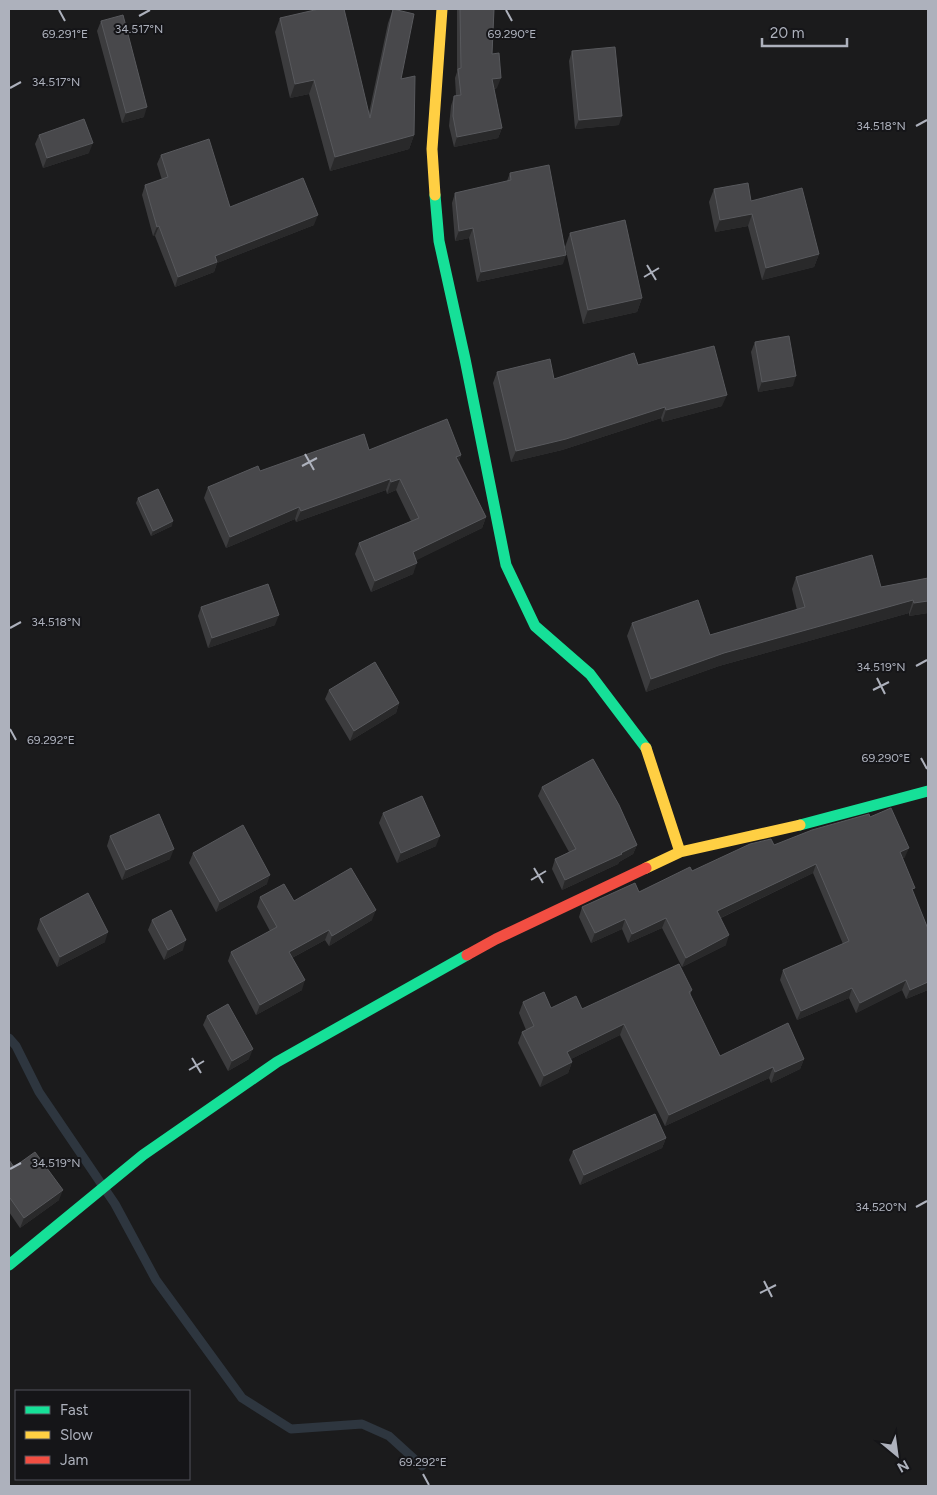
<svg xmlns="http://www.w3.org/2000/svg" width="937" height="1495" font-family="Figtree,sans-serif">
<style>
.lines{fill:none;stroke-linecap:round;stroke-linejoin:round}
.stream{stroke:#2e363f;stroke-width:9}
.fast{stroke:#16e098;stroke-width:11}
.slow{stroke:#ffcf43;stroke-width:11}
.jam{stroke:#f24e42;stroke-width:11}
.wall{fill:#3c3c3e}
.shaded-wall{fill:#29292a}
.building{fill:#48484b;stroke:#58595d}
.ticks{fill:none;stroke:#adb1bc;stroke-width:2}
.ticks-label{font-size:12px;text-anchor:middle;fill:#adb1bc;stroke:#151518;stroke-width:4;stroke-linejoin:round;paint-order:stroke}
</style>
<rect width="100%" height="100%" fill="#1b1b1c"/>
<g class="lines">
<path class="stream" d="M 9,1038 L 16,1046 L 39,1092 L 115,1204 L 156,1280 L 242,1398 L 291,1429 L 362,1424 L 389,1436 L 422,1466"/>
<path class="fast" d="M 435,195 L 439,241 L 465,359 L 506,565 L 535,626 L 590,674 L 646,748
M 800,825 L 928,791
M 9,1265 L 143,1155 L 277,1062 L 467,955"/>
<path class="slow" d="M 435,195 L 432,149 L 442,9
M 646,748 L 680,852
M 646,868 L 680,852 L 800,825"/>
<path class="jam" d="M 467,955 L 496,939 L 646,868"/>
</g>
<path class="wall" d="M 393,9 L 401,79 L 414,135 L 409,149 L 330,171 L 309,94 L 290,98 L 275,32 L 280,18 L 369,113 L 388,23 Z
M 457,9 L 494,9 L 492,54 L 497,88 L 494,89 L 502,128 L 498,138 L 454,147 L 449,126 L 451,106 L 454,96 L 456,96 L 455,78 L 457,72 Z
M 101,21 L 144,117 L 122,123 L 97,31 Z
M 572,51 L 619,125 L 575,129 L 569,61 Z
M 39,135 L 89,153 L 43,168 L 35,144 Z
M 161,155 L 230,207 L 314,225 L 217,263 L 214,272 L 175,287 L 155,236 L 153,236 L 142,195 L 145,185 L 162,180 L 157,164 Z
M 510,173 L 563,264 L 477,282 L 469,238 L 455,241 L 452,203 L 455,193 L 507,181 Z
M 714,189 L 751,201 L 819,254 L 814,267 L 762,280 L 748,226 L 715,232 L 709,202 Z
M 570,233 L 642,298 L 637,312 L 583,324 L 565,247 Z
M 755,342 L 793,386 L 758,392 L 751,352 Z
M 638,365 L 722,406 L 662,422 L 661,418 L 562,450 L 511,462 L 493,383 L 497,372 L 554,379 Z
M 369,450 L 461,455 L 459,461 L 486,517 L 482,528 L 416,560 L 413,574 L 371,592 L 355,554 L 359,543 L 411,521 L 396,490 L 387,494 L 386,490 L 296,522 L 295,519 L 226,548 L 204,498 L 208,487 L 260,471 Z
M 138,498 L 172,526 L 151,536 L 136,503 Z
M 796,577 L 881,587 L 928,578 L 928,613 L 909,616 L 909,613 L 719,666 L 646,692 L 627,636 L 632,623 L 710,635 L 797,610 L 792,589 Z
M 201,607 L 275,625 L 208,648 L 198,616 Z
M 329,690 L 399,703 L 396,713 L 350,741 L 325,699 Z
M 542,787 L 637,845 L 633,854 L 619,862 L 618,864 L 562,890 L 552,869 L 555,859 L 569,852 L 538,796 Z
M 383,813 L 436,846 L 397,863 L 379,823 Z
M 870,817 L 905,857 L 902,859 L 913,892 L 928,929 L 928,990 L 906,999 L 902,990 L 856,1013 L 849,998 L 797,1020 L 780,980 L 783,970 L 843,944 L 813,873 L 721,918 L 726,945 L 682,967 L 662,928 L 628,943 L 622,929 L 591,943 L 579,917 L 582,907 L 639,892 L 692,871 L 774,845 Z
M 110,836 L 170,859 L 122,880 L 107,846 Z
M 193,853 L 267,884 L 216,912 L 189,863 Z
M 260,897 L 294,901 L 372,920 L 329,946 L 325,940 L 292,958 L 302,990 L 256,1015 L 228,961 L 231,952 L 270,931 L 257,907 Z
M 40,919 L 105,942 L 57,967 L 37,929 Z
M 152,920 L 183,950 L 164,960 L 148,930 Z
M 692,990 L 690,995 L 720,1056 L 804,1059 L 800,1069 L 771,1083 L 769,1078 L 665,1126 L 620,1035 L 571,1059 L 572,1062 L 568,1073 L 540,1087 L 518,1043 L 522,1032 L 526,1030 L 519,1013 L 523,1002 L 551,1008 L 582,1009 Z
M 207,1016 L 249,1059 L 228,1071 L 203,1025 Z
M 666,1138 L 662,1148 L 580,1185 L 569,1160 L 573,1151 Z
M 9,1160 L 14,1167 L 59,1200 L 20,1228 L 9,1212 Z"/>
<path class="shaded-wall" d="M 501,78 L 497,88 L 488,89 L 492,79 Z
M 314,80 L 309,94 L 290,98 L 295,84 Z
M 147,107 L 144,117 L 122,123 L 126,113 Z
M 622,116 L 619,125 L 575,129 L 579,120 Z
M 502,128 L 498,138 L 454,147 L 457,137 Z
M 414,135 L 409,149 L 330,171 L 335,157 Z
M 93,143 L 89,153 L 43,168 L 47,158 Z
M 752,214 L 748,226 L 715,232 L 720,220 Z
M 318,215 L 314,225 L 217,263 L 214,272 L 175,287 L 178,277 L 215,256 Z
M 159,226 L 155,236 L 153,236 L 157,227 Z
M 473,228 L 469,238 L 455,241 L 459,231 Z
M 819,254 L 814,267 L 762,280 L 766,268 Z
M 566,255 L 563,264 L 477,282 L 481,272 Z
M 642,298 L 637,312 L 583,324 L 588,310 Z
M 796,376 L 793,386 L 758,392 L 762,382 Z
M 727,395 L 722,406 L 662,422 L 666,410 Z
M 665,407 L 661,418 L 562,450 L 511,462 L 516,451 Z
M 461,455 L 457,466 L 456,457 Z
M 390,479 L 386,490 L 296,522 L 301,511 Z
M 400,479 L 396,490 L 387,494 L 391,482 Z
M 299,507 L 295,519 L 226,548 L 230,537 Z
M 486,517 L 482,528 L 409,564 L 413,552 Z
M 173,521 L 172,526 L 151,536 L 153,531 Z
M 417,563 L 413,574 L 371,592 L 375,581 Z
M 913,600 L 909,613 L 719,666 L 646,692 L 651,679 L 724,653 Z
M 928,601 L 928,613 L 909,616 L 914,603 Z
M 279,615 L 275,625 L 208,648 L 212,638 Z
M 399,703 L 396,713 L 350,741 L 354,731 Z
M 440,836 L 436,846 L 397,863 L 401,853 Z
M 637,845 L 633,854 L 619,862 L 618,864 L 562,890 L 565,880 Z
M 909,848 L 905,857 L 896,862 L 900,852 Z
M 174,849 L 170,859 L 122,880 L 126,870 Z
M 816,864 L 813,873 L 714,921 L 717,911 Z
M 270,875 L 267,884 L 216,912 L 220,902 Z
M 376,910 L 372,920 L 329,946 L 332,936 Z
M 666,918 L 662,928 L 628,943 L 632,934 Z
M 625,919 L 622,929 L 591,943 L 595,933 Z
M 329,930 L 325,940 L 286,961 L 289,952 Z
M 108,932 L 105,942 L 57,967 L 60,957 Z
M 729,935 L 726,945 L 682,967 L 686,958 Z
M 186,940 L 183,950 L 164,960 L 168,950 Z
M 305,980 L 302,990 L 256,1015 L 260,1005 Z
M 906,980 L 902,990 L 856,1013 L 860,1003 Z
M 928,982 L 928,990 L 906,999 L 910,990 Z
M 852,988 L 849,998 L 797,1020 L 801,1011 Z
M 624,1024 L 620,1035 L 563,1063 L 567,1052 Z
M 253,1049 L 249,1059 L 228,1071 L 232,1061 Z
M 804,1059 L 800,1069 L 771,1083 L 775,1072 Z
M 572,1062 L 568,1073 L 540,1087 L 544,1076 Z
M 773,1067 L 769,1078 L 665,1126 L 669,1115 Z
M 666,1138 L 662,1148 L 580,1185 L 584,1175 Z
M 63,1190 L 59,1200 L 20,1228 L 24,1218 Z"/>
<path class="building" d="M 319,9 L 344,9 L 370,118 L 393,9 L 414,14 L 401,79 L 415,76 L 414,135 L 335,157 L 314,80 L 295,84 L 280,18 Z
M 460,9 L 494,9 L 492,54 L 499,53 L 501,78 L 492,79 L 502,128 L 457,137 L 453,116 L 454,96 L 461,95 L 458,69 L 461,68 Z
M 123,15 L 147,107 L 126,113 L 101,21 Z
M 615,47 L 622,116 L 579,120 L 572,51 Z
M 84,119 L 93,143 L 47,158 L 39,135 Z
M 209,139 L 230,207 L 303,178 L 318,215 L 215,256 L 217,262 L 178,277 L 159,226 L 157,227 L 145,185 L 168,177 L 161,155 Z
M 549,165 L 566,255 L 481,272 L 473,228 L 459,231 L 455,193 L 511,180 L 510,173 Z
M 748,183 L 751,201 L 802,188 L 819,254 L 766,268 L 752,214 L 720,220 L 714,189 Z
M 625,220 L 642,298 L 588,310 L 570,233 Z
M 789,336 L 796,376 L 762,382 L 755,342 Z
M 714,346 L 727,395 L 666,410 L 665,407 L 566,439 L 516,451 L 497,372 L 550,359 L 554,379 L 634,353 L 638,365 Z
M 447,419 L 461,455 L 456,457 L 486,517 L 413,552 L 417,563 L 375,581 L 359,543 L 419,518 L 400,479 L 391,482 L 390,479 L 301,511 L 299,507 L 230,537 L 208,487 L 258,466 L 260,471 L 364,434 L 369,450 Z
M 158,489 L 173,521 L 153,531 L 138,498 Z
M 872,555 L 881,587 L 928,578 L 928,601 L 914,603 L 913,600 L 724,653 L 651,679 L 632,623 L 698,600 L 710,635 L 805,607 L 796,577 Z
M 268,584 L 279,615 L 212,638 L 201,607 Z
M 375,662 L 399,703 L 354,731 L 329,690 Z
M 593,759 L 619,805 L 637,845 L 621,853 L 622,854 L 565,880 L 555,859 L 576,849 L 542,787 Z
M 422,796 L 440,836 L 401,853 L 383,813 Z
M 891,808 L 909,848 L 900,852 L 915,888 L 912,889 L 928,929 L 928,982 L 910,990 L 906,980 L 860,1003 L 852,988 L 801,1011 L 783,970 L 849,941 L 816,864 L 717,911 L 729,935 L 686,958 L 666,918 L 632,934 L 625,919 L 595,933 L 582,907 L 635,883 L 639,892 L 690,867 L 692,871 L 750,844 L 771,839 L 774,845 L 812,830 L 869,814 L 870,817 Z
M 159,814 L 174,849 L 126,870 L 110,836 Z
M 243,825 L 270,875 L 220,902 L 193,853 Z
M 351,868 L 376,910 L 332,936 L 329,930 L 289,952 L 305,980 L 260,1005 L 231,952 L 277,927 L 260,897 L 284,884 L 294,901 Z
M 88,893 L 108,932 L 60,957 L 40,919 Z
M 171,910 L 186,940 L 168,950 L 152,920 Z
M 679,964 L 692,990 L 689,992 L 720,1056 L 788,1023 L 804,1059 L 775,1072 L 773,1067 L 669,1115 L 624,1024 L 567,1052 L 572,1062 L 544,1076 L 522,1032 L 534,1026 L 523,1002 L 544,992 L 551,1008 L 576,996 L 582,1009 Z
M 228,1004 L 253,1049 L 232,1061 L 207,1016 Z
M 655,1114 L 666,1138 L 584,1175 L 573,1151 Z
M 35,1152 L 63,1190 L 24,1218 L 10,1198 L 9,1199 L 9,1160 L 14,1167 Z"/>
<path class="ticks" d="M 59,10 L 65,21M 506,10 L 512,21M 139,16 L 150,10M 10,88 L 21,82M 916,126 L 927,120M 647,265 L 656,280M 644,277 L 659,268M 305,454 L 314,470M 302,466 L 317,458M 10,628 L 21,622M 916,666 L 927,660M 877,678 L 885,694M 873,690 L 889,682M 10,729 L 16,740M 921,758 L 927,769M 534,868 L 543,883M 531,880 L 546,871M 192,1058 L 201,1073M 189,1070 L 204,1061M 10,1169 L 21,1163M 916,1207 L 927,1201M 764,1281 L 772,1297M 760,1293 L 776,1285M 423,1474 L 429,1485"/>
<g class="ticks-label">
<text x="139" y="33">34.517°N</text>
<text x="65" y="38">69.291°E</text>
<text x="512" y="38">69.290°E</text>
<text x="56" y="86">34.517°N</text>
<text x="881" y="130">34.518°N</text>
<text x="56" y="626">34.518°N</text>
<text x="881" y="671">34.519°N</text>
<text x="51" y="744">69.292°E</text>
<text x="886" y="762">69.290°E</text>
<text x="56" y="1167">34.519°N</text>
<text x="881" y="1211">34.520°N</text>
<text x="423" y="1466">69.292°E</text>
</g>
<rect width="937" height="1495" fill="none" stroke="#adb1bc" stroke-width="20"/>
<rect x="15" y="1390" width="175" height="90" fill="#151518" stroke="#52535a"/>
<rect x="25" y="1406" width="25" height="8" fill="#16e098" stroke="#52535a"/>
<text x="60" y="1415" font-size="15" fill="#adb1bc">Fast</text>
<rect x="25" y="1431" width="25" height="8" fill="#ffcf43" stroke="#52535a"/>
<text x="60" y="1440" font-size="15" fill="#adb1bc">Slow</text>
<rect x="25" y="1456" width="25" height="8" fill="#f24e42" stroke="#52535a"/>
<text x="60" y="1465" font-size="15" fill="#adb1bc">Jam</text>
<g transform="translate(897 1455) rotate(151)" stroke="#151518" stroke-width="4" paint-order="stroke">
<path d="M0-4L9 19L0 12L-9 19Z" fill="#adb1bc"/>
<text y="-8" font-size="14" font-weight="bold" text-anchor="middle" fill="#adb1bc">N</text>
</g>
<path d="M762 38v8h85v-8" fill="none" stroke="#adb1bc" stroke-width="2.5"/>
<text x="770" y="38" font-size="15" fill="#adb1bc" stroke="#151518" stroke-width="4" paint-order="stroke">20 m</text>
</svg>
